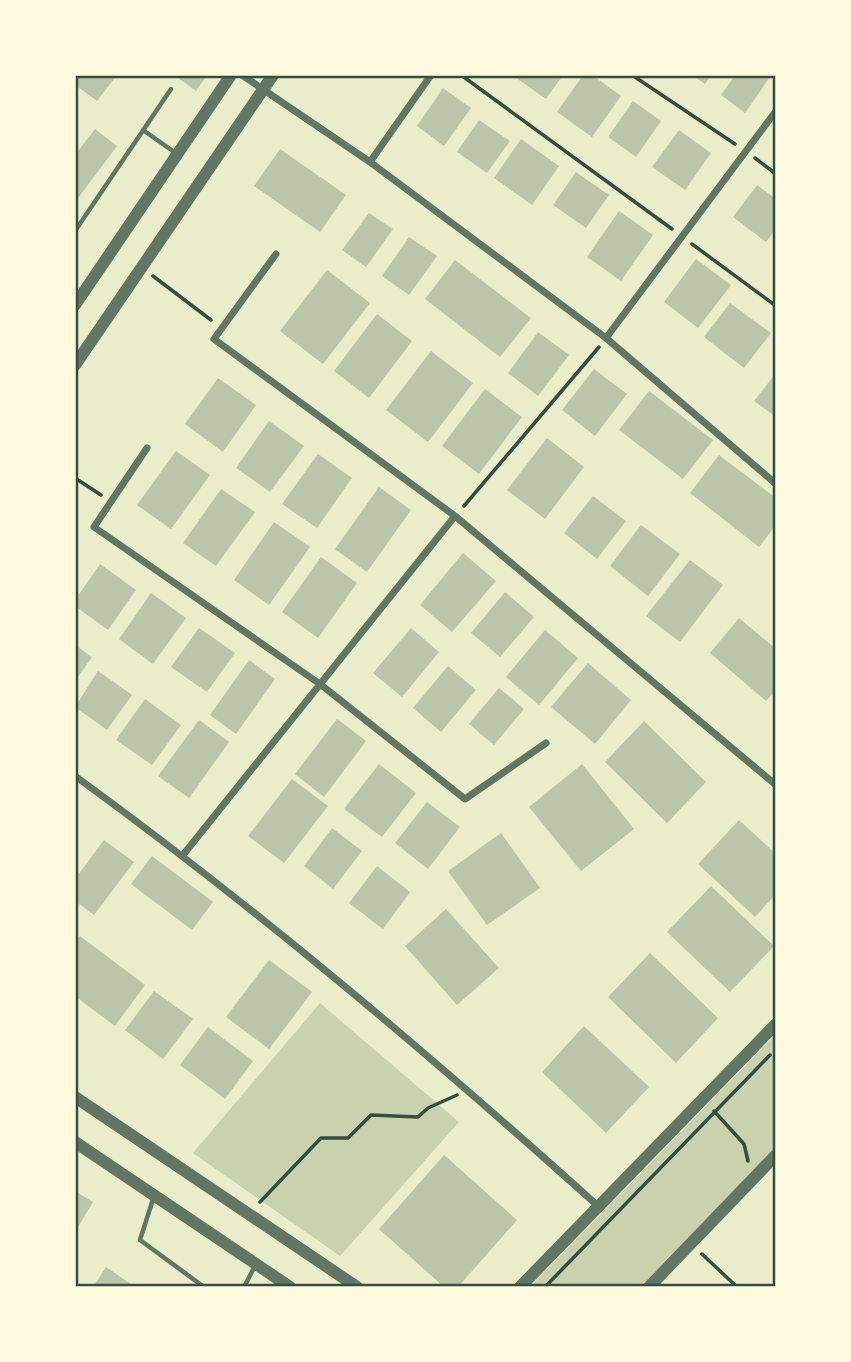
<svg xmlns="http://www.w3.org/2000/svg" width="851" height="1362" font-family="Figtree,sans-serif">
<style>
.green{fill:#cad2ad}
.building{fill:#bcc5a7}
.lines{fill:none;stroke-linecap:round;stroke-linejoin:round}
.path{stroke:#344e41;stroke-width:3.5}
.service{stroke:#617663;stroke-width:4.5}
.minor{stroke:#617663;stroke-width:7}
.tertiary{stroke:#617663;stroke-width:12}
.neatline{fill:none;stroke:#344e41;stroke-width:2.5}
</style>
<rect width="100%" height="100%" fill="#e9edc9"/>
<path class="green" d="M 320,1003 L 459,1122 L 340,1256 L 193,1153 Z
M 776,1034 L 776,1147 L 642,1287 L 530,1287 Z"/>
<path class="building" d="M 75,75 L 117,75 L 97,101 L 75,85 Z
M 174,75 L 207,75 L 196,91 Z
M 512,75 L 563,75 L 546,99 Z
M 583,75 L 592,75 L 621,96 L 592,137 L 557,112 Z
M 692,75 L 711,75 L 705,84 Z
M 735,75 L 770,77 L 745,113 L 721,95 Z
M 443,88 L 471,108 L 444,146 L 417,126 Z
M 633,101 L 661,121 L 636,157 L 608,137 Z
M 479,120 L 510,141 L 487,173 L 457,152 Z
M 95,129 L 117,146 L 75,202 L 75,155 Z
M 679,130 L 711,153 L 685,190 L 652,167 Z
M 521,139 L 559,166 L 532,205 L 494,178 Z
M 280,149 L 346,195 L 320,232 L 254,186 Z
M 576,172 L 609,195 L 586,228 L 553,205 Z
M 757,185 L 776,199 L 776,229 L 766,242 L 733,217 Z
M 619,211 L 653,235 L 621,281 L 587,257 Z
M 369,213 L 393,229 L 366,267 L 342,250 Z
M 409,237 L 437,256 L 409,295 L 382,276 Z
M 696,259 L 731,285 L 698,328 L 664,302 Z
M 455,260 L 531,318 L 500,357 L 425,299 Z
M 327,270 L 370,303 L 323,364 L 280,331 Z
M 730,303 L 771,333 L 744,368 L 704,337 Z
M 377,314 L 412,341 L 369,398 L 334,371 Z
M 538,332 L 569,355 L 538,396 L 508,373 Z
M 431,351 L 473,383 L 428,442 L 386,410 Z
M 594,369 L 627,394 L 595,436 L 562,410 Z
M 776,373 L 776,417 L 754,401 Z
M 218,378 L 256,405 L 223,452 L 185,424 Z
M 485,389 L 522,417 L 479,474 L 442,446 Z
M 649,391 L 713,440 L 683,479 L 619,430 Z
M 269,421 L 304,446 L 270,492 L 236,468 Z
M 547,438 L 584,467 L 545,519 L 507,490 Z
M 176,451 L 210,475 L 171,529 L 137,505 Z
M 318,454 L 352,478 L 317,528 L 282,504 Z
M 719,455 L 776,498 L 776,525 L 759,547 L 690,493 Z
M 379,487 L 411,510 L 367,572 L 335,549 Z
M 221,489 L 255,512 L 216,566 L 183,543 Z
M 593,496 L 626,521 L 597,559 L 564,533 Z
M 274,522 L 310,547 L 269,605 L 234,580 Z
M 641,525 L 680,554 L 648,596 L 610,566 Z
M 463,553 L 496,581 L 452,632 L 420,605 Z
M 321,557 L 357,583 L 318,638 L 282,612 Z
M 690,560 L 723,585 L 680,642 L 646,616 Z
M 100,564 L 136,590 L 108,630 L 75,606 L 75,600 Z
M 505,592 L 534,617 L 500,657 L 471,633 Z
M 151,593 L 186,618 L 153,664 L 119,639 Z
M 739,618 L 776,649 L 776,690 L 766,701 L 710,653 Z
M 199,628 L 235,653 L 207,692 L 171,667 Z
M 411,628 L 439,652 L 402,697 L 373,673 Z
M 545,630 L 578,658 L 539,705 L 506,677 Z
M 75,645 L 92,657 L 75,681 Z
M 249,660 L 275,679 L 236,734 L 210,715 Z
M 588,663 L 631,700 L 595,744 L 551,707 Z
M 448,666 L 476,690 L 441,732 L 413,708 Z
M 98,671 L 132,695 L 107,730 L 75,707 Z
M 499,688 L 524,709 L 494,745 L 469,724 Z
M 145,699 L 181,725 L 152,765 L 116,740 Z
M 337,719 L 366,741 L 324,797 L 295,774 Z
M 199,720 L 229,742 L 189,798 L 158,776 Z
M 644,721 L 706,782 L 667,823 L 605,762 Z
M 379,764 L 416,793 L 382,837 L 344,809 Z
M 582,764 L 634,829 L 581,871 L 529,807 Z
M 292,779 L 328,806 L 284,863 L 248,836 Z
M 427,802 L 460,827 L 428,869 L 395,843 Z
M 739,820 L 776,854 L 776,894 L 755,917 L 698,864 Z
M 332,828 L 362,851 L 333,889 L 304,866 Z
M 501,833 L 540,888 L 487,925 L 448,871 Z
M 104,840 L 134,862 L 94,915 L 75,901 L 75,879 Z
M 152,856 L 213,902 L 192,930 L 131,884 Z
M 377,866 L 410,892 L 383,929 L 349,903 Z
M 711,886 L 774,946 L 730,992 L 667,932 Z
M 446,909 L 499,968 L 457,1005 L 405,946 Z
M 80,936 L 145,985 L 115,1026 L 75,996 L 75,942 Z
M 650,953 L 718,1018 L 676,1063 L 608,997 Z
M 269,960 L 312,992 L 269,1049 L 226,1017 Z
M 154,991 L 193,1019 L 163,1059 L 125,1030 Z
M 584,1026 L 649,1087 L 606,1133 L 542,1072 Z
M 208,1027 L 253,1061 L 225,1099 L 180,1065 Z
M 444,1155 L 517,1220 L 458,1287 L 444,1287 L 379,1229 Z
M 75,1191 L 93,1202 L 75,1232 Z
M 106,1267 L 135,1287 L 93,1287 Z"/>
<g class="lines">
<path class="path" d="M 461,75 L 672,229
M 632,75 L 735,144
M 755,158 L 776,174
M 692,244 L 776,306
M 153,276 L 211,320
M 75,478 L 101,495
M 464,506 L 599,347
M 714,1111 L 744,1144 L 748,1161
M 260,1202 L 321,1138 L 348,1138 L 371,1115 L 418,1117 L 428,1108 L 457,1095
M 702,1254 L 737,1287
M 545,1287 L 770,1055"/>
<path class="service" d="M 143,130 L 177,154
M 75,231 L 171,89
M 154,1196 L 140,1240 L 204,1287
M 244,1287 L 255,1266"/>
<path class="minor" d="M 242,75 L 370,162 L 606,338 L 776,484
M 370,162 L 431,75
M 276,254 L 214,339 L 455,516 L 776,785
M 606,338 L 776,111
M 147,448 L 94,527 L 320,684 L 465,799 L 546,743
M 75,776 C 258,909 430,1055 598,1206
M 183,855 L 455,516"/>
<path class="tertiary" d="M 75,305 L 231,75
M 75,365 L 273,75
M 75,1097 L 357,1287
M 75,1142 L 290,1287
M 520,1287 L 776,1024
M 649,1287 L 776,1155"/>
</g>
<rect width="851" height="1362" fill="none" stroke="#fefae0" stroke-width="154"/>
<rect x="77" y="77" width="697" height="1208" class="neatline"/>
</svg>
